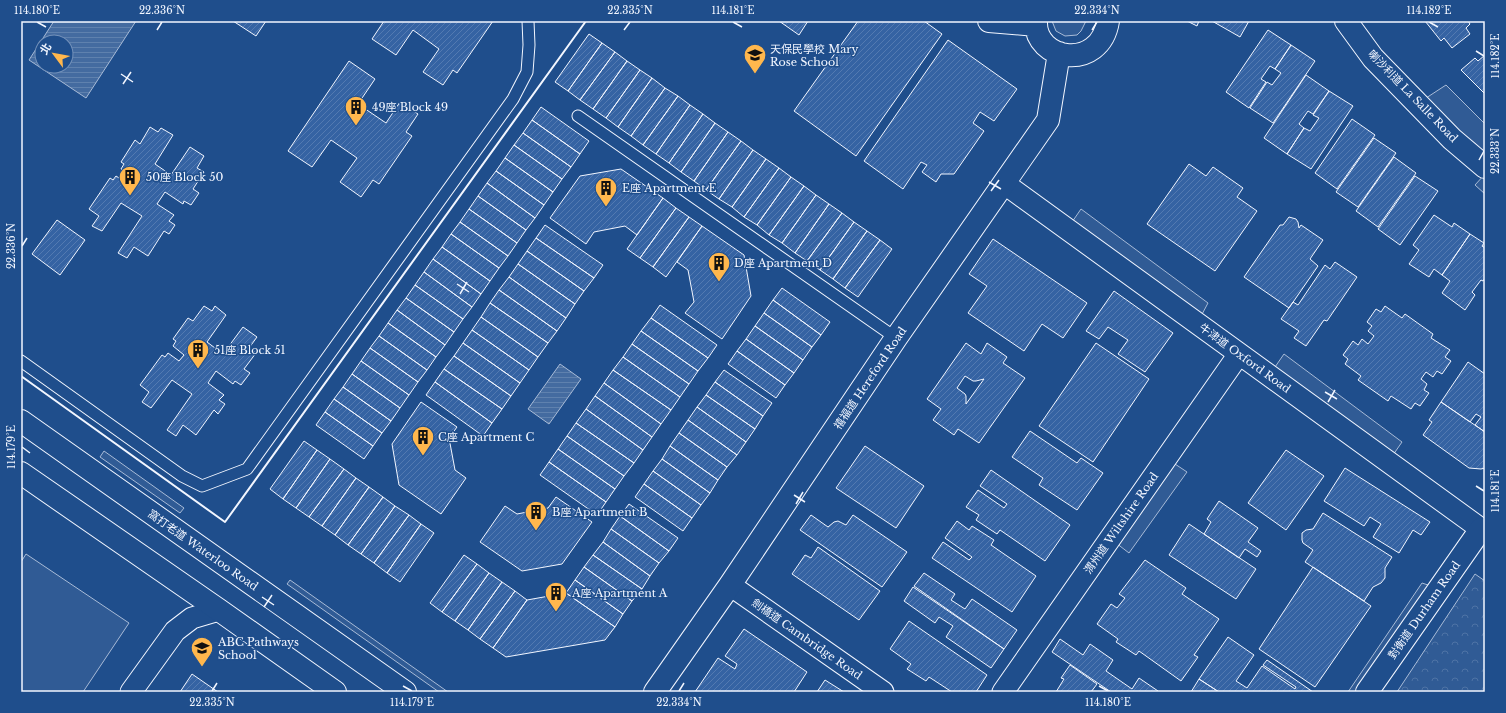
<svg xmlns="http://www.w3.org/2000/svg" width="1506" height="713" font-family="'Libre Baskerville','Noto Sans TC',serif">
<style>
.built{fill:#305b95;stroke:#a8bbd7}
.park{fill:url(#park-crowns);stroke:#a8bbd7}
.water{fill:url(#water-rules);stroke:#a8bbd7;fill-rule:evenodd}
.building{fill:url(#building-hatch);stroke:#f2f6ff;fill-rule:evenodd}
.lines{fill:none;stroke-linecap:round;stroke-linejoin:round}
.lane-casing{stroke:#f2f6ff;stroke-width:13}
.street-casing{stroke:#f2f6ff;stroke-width:23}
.secondary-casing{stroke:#f2f6ff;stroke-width:24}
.highway-casing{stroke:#f2f6ff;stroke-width:24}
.lane{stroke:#1f4e8c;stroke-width:11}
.street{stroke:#1f4e8c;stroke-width:21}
.secondary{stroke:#1f4e8c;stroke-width:22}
.highway{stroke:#1f4e8c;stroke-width:22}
.wall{stroke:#f2f6ff;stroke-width:2}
.ticks{fill:none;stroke:#f2f6ff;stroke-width:1.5}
.labels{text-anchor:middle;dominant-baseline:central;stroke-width:3;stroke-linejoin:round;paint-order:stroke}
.poi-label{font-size:11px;fill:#f2f6ff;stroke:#1f4e8c;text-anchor:start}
.street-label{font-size:11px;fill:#f2f6ff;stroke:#1f4e8c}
.neatline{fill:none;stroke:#f2f6ff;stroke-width:1.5}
.ticks-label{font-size:10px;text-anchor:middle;fill:#f2f6ff}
</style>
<defs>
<pattern id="park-crowns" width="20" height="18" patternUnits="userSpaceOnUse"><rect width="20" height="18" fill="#305b95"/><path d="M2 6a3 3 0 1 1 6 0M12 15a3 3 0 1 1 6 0" fill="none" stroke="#4e73a5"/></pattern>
<pattern id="water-rules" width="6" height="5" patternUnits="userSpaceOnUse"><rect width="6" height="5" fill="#446ba0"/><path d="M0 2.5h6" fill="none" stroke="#5f81ae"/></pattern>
<pattern id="building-hatch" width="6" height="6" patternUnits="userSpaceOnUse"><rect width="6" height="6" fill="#3563a3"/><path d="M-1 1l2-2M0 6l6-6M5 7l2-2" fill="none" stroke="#537ab1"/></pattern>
</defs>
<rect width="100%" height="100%" fill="#1f4e8c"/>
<path class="built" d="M 1052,21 L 1086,21 L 1081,31 L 1077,35 L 1065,36 L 1056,31 Z
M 1446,85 L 1485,124 L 1485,155 L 1423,100 Z
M 1485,174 L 1485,194 L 1475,185 Z
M 1081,209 L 1208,303 L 1200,318 L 1070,225 Z
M 1284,354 L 1402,442 L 1393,455 L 1275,367 Z
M 104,451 L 184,508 L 180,513 L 100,457 Z
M 1172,462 L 1187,472 L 1129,553 L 1116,543 Z
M 26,554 L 129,623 L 83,692 L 21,692 L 21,562 Z
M 290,580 L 448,692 L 439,692 L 287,584 Z
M 1422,583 L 1431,586 L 1359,692 L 1348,692 Z"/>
<path class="park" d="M 1475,574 L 1485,581 L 1485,692 L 1397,692 Z"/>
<path class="water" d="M 54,21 L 136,21 L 86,98 L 29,60 ZM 42,42 L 66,42 L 66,66 L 42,66 Z
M 560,364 L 581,379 L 549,424 L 528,409 Z"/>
<path class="building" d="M 233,21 L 266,21 L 256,36 Z
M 384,21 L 493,21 L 457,73 L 453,70 L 443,85 L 423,72 L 439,49 L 413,30 L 396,55 L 372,39 Z
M 779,21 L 808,21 L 799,35 Z
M 858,21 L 924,21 L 942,34 L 856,156 L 794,111 Z
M 1187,21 L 1199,21 L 1197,26 Z
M 1212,21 L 1249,21 L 1240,37 Z
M 1425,21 L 1468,21 L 1470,24 L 1466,28 L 1470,34 L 1452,48 L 1444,38 L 1441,41 Z
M 1268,30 L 1291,45 L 1275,69 L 1270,66 L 1261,79 L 1266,82 L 1249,108 L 1226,92 Z
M 589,34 L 602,43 L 568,91 L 555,82 Z
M 948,40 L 1017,89 L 994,121 L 980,112 L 973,123 L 984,131 L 954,174 L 941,174 L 936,182 L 922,172 L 927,165 L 921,162 L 903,189 L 864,161 Z
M 602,43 L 615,52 L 580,100 L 568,91 Z
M 1291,45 L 1315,61 L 1273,123 L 1250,108 L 1267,82 L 1272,85 L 1281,73 L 1275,69 Z
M 615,52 L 627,61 L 593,109 L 580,100 Z
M 1485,55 L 1485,94 L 1461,70 L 1475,58 L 1478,61 Z
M 349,61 L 375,79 L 358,104 L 386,123 L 400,102 L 418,114 L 406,132 L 412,136 L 379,184 L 373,180 L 361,197 L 340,182 L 357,158 L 331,140 L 312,167 L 288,151 Z
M 627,61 L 640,70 L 606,118 L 593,109 Z
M 640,70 L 652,78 L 618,127 L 606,118 Z
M 1306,75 L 1329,91 L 1313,114 L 1308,111 L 1299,124 L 1304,128 L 1287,154 L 1264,138 Z
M 652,78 L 665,88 L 631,136 L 618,127 Z
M 665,88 L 678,96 L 643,145 L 631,136 Z
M 1329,91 L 1353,106 L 1311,169 L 1287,154 L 1304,128 L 1310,131 L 1319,118 L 1313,115 Z
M 678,96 L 690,105 L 656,154 L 643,145 Z
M 690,105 L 703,114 L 669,163 L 656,154 Z
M 541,107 L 589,141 L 580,154 L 532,120 Z
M 703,114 L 715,123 L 681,172 L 669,163 Z
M 1352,119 L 1375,135 L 1337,189 L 1315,173 Z
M 532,120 L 580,154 L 571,167 L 523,133 Z
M 715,123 L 728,132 L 694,181 L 681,172 Z
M 150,127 L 158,132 L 161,128 L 173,135 L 155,164 L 171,175 L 190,147 L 204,156 L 197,168 L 204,172 L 193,189 L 199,193 L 191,205 L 184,201 L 183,204 L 165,192 L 157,204 L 174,215 L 169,221 L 175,225 L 169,234 L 164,231 L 148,256 L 134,247 L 127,258 L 118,253 L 142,216 L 121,203 L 102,231 L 92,226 L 99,216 L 89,209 L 110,178 L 113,180 L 116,176 L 128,184 L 132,177 L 121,169 L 124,164 L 121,162 L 135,140 L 140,144 Z
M 728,132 L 741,141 L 706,190 L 694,181 Z
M 523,133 L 571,167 L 562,179 L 514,145 Z
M 1374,138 L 1396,153 L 1358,207 L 1336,192 Z
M 741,141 L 753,150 L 719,199 L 706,190 Z
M 514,145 L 562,179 L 553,192 L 505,158 Z
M 753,150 L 766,159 L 732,207 L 719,199 Z
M 1394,157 L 1416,173 L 1378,227 L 1356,211 Z
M 505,158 L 553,192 L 544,205 L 496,171 Z
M 766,159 L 779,168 L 744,217 L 732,207 Z
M 1189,164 L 1206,176 L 1213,167 L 1243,188 L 1237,197 L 1257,211 L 1215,271 L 1147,224 Z
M 779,168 L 791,177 L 757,225 L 744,217 Z
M 621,169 L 663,198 L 637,235 L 625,226 L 594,232 L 586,244 L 550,218 L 580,176 Z
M 496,171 L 544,205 L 535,218 L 487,183 Z
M 1415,176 L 1438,191 L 1400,245 L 1378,229 Z
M 791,177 L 804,186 L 769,235 L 757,225 Z
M 487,183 L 535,218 L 526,230 L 478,196 Z
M 804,186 L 816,195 L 782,243 L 769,235 Z
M 816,195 L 829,204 L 795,253 L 782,243 Z
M 478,196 L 526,230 L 517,243 L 469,209 Z
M 663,198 L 676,208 L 640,258 L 627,249 Z
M 829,204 L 842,213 L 807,261 L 795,253 Z
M 676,208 L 689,217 L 653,267 L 640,258 Z
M 469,209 L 517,243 L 508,256 L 460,222 Z
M 842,213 L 854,222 L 820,270 L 807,261 Z
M 1434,215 L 1452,227 L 1454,223 L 1470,234 L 1442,275 L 1434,269 L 1429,277 L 1409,264 L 1419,250 L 1413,245 Z
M 689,217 L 702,226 L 666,277 L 653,267 Z
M 1289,217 L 1296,219 L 1298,222 L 1299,228 L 1301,225 L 1323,240 L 1310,259 L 1318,266 L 1289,308 L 1244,277 L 1280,225 L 1283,225 Z
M 57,220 L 85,240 L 60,275 L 32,254 Z
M 460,222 L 508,256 L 499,268 L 451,234 Z
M 854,222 L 867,231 L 833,279 L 820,270 Z
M 545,225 L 603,265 L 594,278 L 536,238 Z
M 702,226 L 744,255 L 751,296 L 722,339 L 685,313 L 694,302 L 688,270 L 677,262 Z
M 867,231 L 880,240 L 845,288 L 833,279 Z
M 451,234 L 499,268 L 490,281 L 442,247 Z
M 1470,234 L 1484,243 L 1482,246 L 1485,248 L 1485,278 L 1483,281 L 1481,280 L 1472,292 L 1475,295 L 1465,310 L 1442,293 L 1450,281 L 1442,275 Z
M 536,238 L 594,278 L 584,291 L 527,251 Z
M 993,239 L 1087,303 L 1063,338 L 1042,324 L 1024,351 L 968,313 L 987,286 L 969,274 Z
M 880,240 L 892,249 L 858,297 L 845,288 Z
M 442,247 L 490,281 L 481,294 L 433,259 Z
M 527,251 L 584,291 L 575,304 L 518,264 Z
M 433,259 L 481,294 L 472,307 L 424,272 Z
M 1335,262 L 1357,277 L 1327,321 L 1324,320 L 1306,346 L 1294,338 L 1299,331 L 1281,319 L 1293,302 L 1298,305 L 1325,265 L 1330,269 Z
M 518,264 L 575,304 L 566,318 L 509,277 Z
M 424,272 L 472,307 L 463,319 L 415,285 Z
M 509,277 L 566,318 L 557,331 L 499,290 Z
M 415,285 L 463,319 L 454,332 L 406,298 Z
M 782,288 L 830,322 L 821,335 L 773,300 Z
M 499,290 L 557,331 L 548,343 L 490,303 Z
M 1114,291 L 1173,333 L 1145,372 L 1118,354 L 1128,340 L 1108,327 L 1099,339 L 1086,331 Z
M 406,298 L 454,332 L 445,345 L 397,310 Z
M 773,300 L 821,335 L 812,347 L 764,313 Z
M 490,303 L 548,343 L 538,357 L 481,317 Z
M 660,305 L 717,345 L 708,358 L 651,318 Z
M 204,306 L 212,311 L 215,306 L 226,315 L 207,342 L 223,354 L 243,327 L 257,337 L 249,348 L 256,353 L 244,369 L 250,373 L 241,385 L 235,381 L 233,384 L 216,371 L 208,383 L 224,395 L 219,400 L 225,404 L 218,414 L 214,410 L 196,435 L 183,425 L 176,436 L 167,430 L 192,394 L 172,380 L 151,408 L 142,402 L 149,392 L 140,385 L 162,355 L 165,357 L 168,353 L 179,361 L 184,355 L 173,346 L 176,341 L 173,339 L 188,318 L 193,321 Z
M 1385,306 L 1402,318 L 1405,314 L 1433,334 L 1431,338 L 1450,350 L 1445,357 L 1451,361 L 1442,374 L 1437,371 L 1433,377 L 1426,372 L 1421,379 L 1427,384 L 1424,390 L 1429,393 L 1420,406 L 1415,403 L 1411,409 L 1391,396 L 1388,401 L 1358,380 L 1361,376 L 1345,364 L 1348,359 L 1343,355 L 1353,341 L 1358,345 L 1362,339 L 1368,344 L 1374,336 L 1368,331 L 1372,326 L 1367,322 L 1376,309 L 1381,312 Z
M 397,310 L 445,345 L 436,357 L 388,323 Z
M 764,313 L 812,347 L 803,360 L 755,326 Z
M 481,317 L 538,357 L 529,370 L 472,330 Z
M 651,318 L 708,358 L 698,371 L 641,331 Z
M 388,323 L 436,357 L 427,370 L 379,336 Z
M 755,326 L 803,360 L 794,373 L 746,339 Z
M 472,330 L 529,370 L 520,383 L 463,343 Z
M 641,331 L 698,371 L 689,384 L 632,344 Z
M 379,336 L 427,370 L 418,382 L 370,348 Z
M 746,339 L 794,373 L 785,385 L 737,351 Z
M 463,343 L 520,383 L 511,396 L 454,356 Z
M 966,343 L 981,354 L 987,343 L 1007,357 L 1003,363 L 1025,378 L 979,443 L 958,429 L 954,435 L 933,420 L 941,409 L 927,399 ZM 965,376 L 973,381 L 976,381 L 984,379 L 966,404 L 966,396 L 965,394 L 957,388 Z
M 1096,343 L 1149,379 L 1093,462 L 1039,426 Z
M 632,344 L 689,384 L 680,397 L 623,357 Z
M 370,348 L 418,382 L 409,395 L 361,361 Z
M 737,351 L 785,385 L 776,398 L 728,364 Z
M 454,356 L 511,396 L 502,409 L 444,369 Z
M 623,357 L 680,397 L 671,410 L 613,370 Z
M 361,361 L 409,395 L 400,408 L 352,374 Z
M 1468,362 L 1485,374 L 1485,432 L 1475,425 L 1481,417 L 1476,414 L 1470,422 L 1441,402 Z
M 444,369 L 502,409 L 492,423 L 435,382 Z
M 613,370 L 671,410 L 661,424 L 604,383 Z
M 724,370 L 772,403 L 763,416 L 715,382 Z
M 352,374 L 400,408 L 391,421 L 343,387 Z
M 435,382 L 492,423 L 483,436 L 426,395 Z
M 715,382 L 763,416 L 755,429 L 706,395 Z
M 604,383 L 661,424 L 652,437 L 595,396 Z
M 343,387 L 391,421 L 382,433 L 334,399 Z
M 706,395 L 755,429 L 746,442 L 697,407 Z
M 595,396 L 652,437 L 643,450 L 586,409 Z
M 334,399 L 382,433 L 373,446 L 325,412 Z
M 421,402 L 457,427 L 449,438 L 455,470 L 466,478 L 441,514 L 399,485 L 392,444 Z
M 1441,402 L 1485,432 L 1485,468 L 1481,469 L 1469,468 L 1423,435 L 1432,422 L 1429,420 Z
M 697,407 L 746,442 L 737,455 L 688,420 Z
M 586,409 L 643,450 L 634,463 L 576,423 Z
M 325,412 L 373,446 L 364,459 L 316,425 Z
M 688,420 L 737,455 L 727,467 L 679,433 Z
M 576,423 L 634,463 L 624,476 L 567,436 Z
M 1030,431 L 1077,463 L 1081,458 L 1103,473 L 1077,510 L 1039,485 L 1043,478 L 1012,457 Z
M 679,433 L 727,467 L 718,480 L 670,446 Z
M 567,436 L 624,476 L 615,489 L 558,449 Z
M 304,441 L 317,450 L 283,499 L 270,489 Z
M 670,446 L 718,480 L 710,493 L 662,459 Z
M 865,446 L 924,486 L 896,528 L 836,488 Z
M 558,449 L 615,489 L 606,502 L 549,462 Z
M 317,450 L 330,459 L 296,508 L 283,499 Z
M 1286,450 L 1324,476 L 1286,530 L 1248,503 Z
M 330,459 L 344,469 L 309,517 L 296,508 Z
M 662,459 L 710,493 L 701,505 L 653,471 Z
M 549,462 L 606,502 L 597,515 L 540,475 Z
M 1345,468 L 1430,522 L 1421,535 L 1413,530 L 1399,553 L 1373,537 L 1381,524 L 1370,517 L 1364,526 L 1324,501 Z
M 344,469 L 356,478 L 322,526 L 309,517 Z
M 991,470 L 1070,525 L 1045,561 L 1000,530 L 997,534 L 976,520 L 979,515 L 966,507 L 978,490 L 1004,508 L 1007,504 L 980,486 Z
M 653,471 L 701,505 L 692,518 L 644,484 Z
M 356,478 L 369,487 L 335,535 L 322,526 Z
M 644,484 L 692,518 L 683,531 L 635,497 Z
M 369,487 L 383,497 L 348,545 L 335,535 Z
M 383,497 L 395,506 L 361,554 L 348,545 Z
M 556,497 L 592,522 L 562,564 L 522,571 L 480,542 L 505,506 L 517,514 L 548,508 Z
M 1219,501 L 1258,528 L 1248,542 L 1261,551 L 1257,557 L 1245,549 L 1239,558 L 1204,534 L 1211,522 L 1207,519 Z
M 629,504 L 678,538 L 669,551 L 620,516 Z
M 395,506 L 409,515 L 374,563 L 361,554 Z
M 1323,513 L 1392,557 L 1385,568 L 1385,578 L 1381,583 L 1373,587 L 1364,601 L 1305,562 L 1313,550 L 1303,543 L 1302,540 L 1302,533 L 1306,530 L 1313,529 Z
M 409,515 L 421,524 L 387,573 L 374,563 Z
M 811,515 L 828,527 L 834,522 L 838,521 L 846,525 L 853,515 L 907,552 L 882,587 L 800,530 Z
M 620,516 L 669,551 L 659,563 L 611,529 Z
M 957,521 L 969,530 L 972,526 L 994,540 L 991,545 L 1036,576 L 1012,612 L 932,558 L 943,542 L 969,560 L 972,557 L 945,538 Z
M 421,524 L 434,533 L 400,582 L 387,573 Z
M 1189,524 L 1256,569 L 1236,599 L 1169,555 Z
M 611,529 L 659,563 L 650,576 L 603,542 Z
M 603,542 L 650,576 L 642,589 L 593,555 Z
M 818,547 L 880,591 L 859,620 L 792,574 L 805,555 L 811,558 Z
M 464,555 L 477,564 L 442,612 L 430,603 Z
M 593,555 L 642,589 L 632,601 L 584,567 Z
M 1145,560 L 1186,588 L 1182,594 L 1219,619 L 1194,655 L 1198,657 L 1181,681 L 1139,651 L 1136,655 L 1116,642 L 1118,639 L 1097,624 L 1111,604 L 1117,608 L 1125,598 L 1119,594 Z
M 477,564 L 489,573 L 455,621 L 442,612 Z
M 584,567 L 632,601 L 623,614 L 575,580 Z
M 1313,567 L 1371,606 L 1315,687 L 1259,649 Z
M 489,573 L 502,582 L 468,630 L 455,621 Z
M 924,573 L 955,594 L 951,600 L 965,609 L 972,599 L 1017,630 L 1004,649 L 914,586 Z
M 575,580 L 623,614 L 615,627 L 566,593 Z
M 502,582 L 515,591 L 480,639 L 468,630 Z
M 913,587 L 1004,649 L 991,668 L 946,637 L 953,626 L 939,617 L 935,623 L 904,601 Z
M 515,591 L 527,600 L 493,648 L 480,639 Z
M 566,593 L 615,627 L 605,640 L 506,657 L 493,648 L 527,600 Z
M 909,621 L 987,675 L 976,692 L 952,692 L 929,677 L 926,681 L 907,669 L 911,664 L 890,649 Z
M 744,629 L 807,672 L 794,692 L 695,692 L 718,658 L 735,669 L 737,664 L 725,656 Z
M 1228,637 L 1254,655 L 1236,681 L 1247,688 L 1262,666 L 1295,689 L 1296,687 L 1263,665 L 1267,660 L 1313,692 L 1219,692 L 1199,679 Z
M 1060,639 L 1083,655 L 1090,644 L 1113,660 L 1106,671 L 1132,689 L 1139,678 L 1158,691 L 1157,692 L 1111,692 L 1052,652 Z
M 1070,665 L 1097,684 L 1091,692 L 1056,692 L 1064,679 L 1061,678 Z
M 192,674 L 218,692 L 180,692 Z
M 1199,679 L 1219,692 L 1191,692 Z
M 825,680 L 844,692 L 817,692 Z"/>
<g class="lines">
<g class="lane-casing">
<path id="lane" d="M 578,116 L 896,338
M 21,361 L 182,476 L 202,486 L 247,469 L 513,99 L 527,72 L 529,45 L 528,21"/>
</g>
<g class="street-casing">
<path id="street" d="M 1005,184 L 1481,529
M 730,585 L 883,692
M 131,692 L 175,631 L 192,618 L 219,610
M 1003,692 L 1239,354"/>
</g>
<g class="secondary-casing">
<path id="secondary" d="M 989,21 L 1036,25
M 1036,21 C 1034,61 1100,72 1108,21
M 1346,21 L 1373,58 L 1452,139 L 1485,167
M 655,692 L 730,585 L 896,338 L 1048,120 L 1059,53
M 1367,692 L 1481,529 L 1485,532"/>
</g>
<g class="highway-casing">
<path id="highway" d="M 21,421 L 405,692
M 21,473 L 219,610 L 335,692"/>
</g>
<use href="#lane" class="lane"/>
<use href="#street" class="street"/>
<use href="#secondary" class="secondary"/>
<use href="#highway" class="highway"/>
<path class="wall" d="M 21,376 L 225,522 L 586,21"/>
</g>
<path class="ticks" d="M 37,22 L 46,27M 733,22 L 742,27M 1429,22 L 1438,27M 157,30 L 162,22M 624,30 L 630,22M 1092,30 L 1097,22M 1476,51 L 1484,56M 121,74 L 133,82M 123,84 L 131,72M 1479,160 L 1484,151M 989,182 L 1001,189M 991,191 L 999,180M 22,246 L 27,238M 457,284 L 469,292M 460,294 L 467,282M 1325,392 L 1337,399M 1328,402 L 1335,390M 22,447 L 30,453M 1476,486 L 1484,491M 794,495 L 805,502M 796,504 L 803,492M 262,597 L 274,605M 264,607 L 272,595M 403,686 L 412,691M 1099,686 L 1108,691M 212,691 L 217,683M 679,691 L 684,683"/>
<defs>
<g id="school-pin" transform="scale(1.15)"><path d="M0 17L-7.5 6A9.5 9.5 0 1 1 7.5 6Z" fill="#ffb74d" stroke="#1f4e8c"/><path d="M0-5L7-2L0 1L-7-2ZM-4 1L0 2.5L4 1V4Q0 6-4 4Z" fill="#111"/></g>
<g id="building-pin" transform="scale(1.15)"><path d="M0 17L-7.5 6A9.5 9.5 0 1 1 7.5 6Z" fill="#ffb74d" stroke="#1f4e8c"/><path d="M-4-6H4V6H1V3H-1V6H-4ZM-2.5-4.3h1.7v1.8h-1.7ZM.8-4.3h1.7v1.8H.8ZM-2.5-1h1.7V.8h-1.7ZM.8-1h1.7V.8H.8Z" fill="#111"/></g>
</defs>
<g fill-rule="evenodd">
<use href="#school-pin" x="755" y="55"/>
<use href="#building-pin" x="356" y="107"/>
<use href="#building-pin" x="130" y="177"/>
<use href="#building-pin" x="606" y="188"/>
<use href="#building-pin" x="719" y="263"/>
<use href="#building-pin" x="198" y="350"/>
<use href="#building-pin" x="423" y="437"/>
<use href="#building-pin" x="536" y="512"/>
<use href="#building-pin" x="556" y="593"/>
<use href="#school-pin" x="202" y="648"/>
</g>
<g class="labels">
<g class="poi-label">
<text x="770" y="49">天保民學校 Mary<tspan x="770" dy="13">Rose School</tspan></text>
<text x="372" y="107">49座 Block 49</text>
<text x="146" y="177">50座 Block 50</text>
<text x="622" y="188">E座 Apartment E</text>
<text x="734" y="263">D座 Apartment D</text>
<text x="214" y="350">51座 Block 51</text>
<text x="438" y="437">C座 Apartment C</text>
<text x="552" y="512">B座 Apartment B</text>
<text x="572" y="593">A座 Apartment A</text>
<text x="218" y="642">ABC Pathways<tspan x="218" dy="13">School</tspan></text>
</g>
<g class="street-label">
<text transform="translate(1413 96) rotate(46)">喇沙利道 La Salle Road</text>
<text transform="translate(1245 358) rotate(36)">牛津道 Oxford Road</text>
<text transform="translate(870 378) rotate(-56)">禧福道 Hereford Road</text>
<text transform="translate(1121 523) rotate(-55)">渭州道 Wiltshire Road</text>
<text transform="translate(203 550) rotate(35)">窩打老道 Waterloo Road</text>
<text transform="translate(1424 610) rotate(-55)">對衡道 Durham Road</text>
<text transform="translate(807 639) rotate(35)">劍橋道 Cambridge Road</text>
</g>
</g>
<rect width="1506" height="713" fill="none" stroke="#1f4e8c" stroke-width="44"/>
<g transform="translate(54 54) rotate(302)"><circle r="19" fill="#1f4e8c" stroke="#7391ba"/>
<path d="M0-3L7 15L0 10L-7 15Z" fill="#ffb74d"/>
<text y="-6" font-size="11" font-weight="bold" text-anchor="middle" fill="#f2f6ff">北</text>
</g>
<rect x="22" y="22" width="1462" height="669" class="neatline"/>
<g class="ticks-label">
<text x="37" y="14">114.180°E</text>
<text x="162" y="14">22.336°N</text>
<text x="630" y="14">22.335°N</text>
<text x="733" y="14">114.181°E</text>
<text x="1097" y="14">22.334°N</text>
<text x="1429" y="14">114.182°E</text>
<text transform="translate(1495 56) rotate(-90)" y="4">114.182°E</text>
<text transform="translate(1495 151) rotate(-90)" y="4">22.333°N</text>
<text transform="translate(11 246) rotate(-90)" y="4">22.336°N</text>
<text transform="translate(11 447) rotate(-90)" y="4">114.179°E</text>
<text transform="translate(1495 491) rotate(-90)" y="4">114.181°E</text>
<text x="212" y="706">22.335°N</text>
<text x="412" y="706">114.179°E</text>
<text x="679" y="706">22.334°N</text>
<text x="1108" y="706">114.180°E</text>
</g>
</svg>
